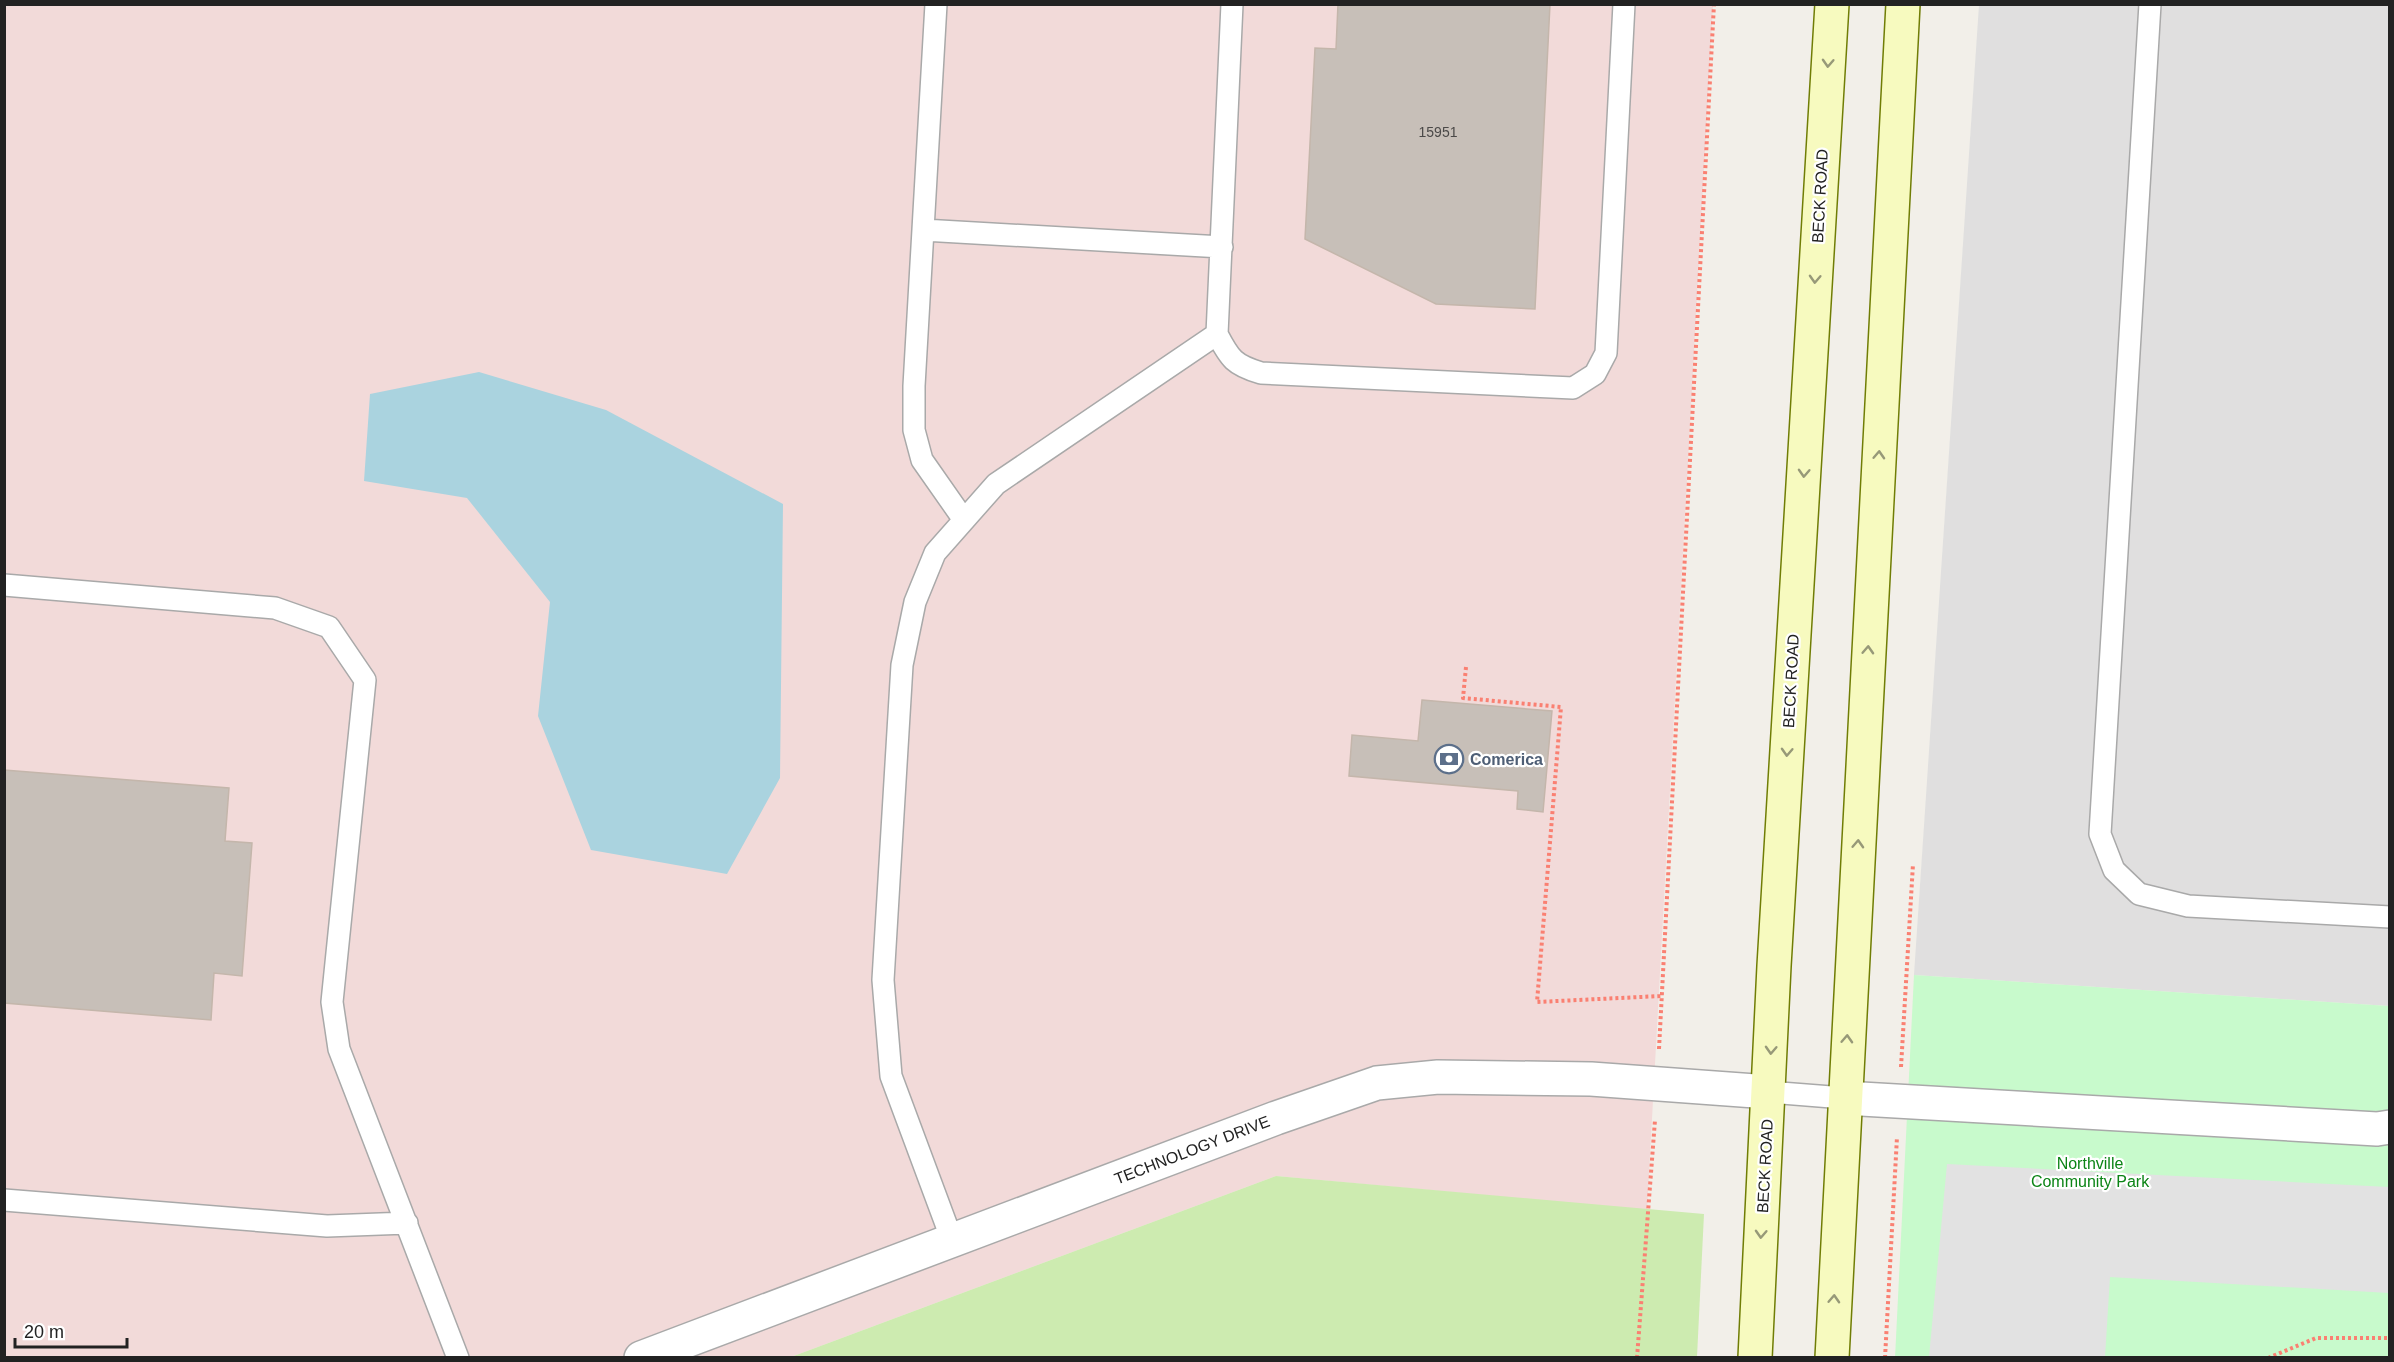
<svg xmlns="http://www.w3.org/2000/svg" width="2394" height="1362" font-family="Helvetica,sans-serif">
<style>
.residential{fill:#e0dfdf}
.commercial{fill:#f2dad9}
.grass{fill:#cdebb0}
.park{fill:#c8facc}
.parking{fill:#e2e2e2}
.water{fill:#aad3df}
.building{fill:#c7bfb8;stroke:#c4b6ab;stroke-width:1.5}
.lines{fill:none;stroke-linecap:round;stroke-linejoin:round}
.service-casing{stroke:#a9a9a9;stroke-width:24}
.minor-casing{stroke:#a9a9a9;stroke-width:36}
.secondary-casing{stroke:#707d05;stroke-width:36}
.path{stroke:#fa8072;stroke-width:4;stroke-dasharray:3 3;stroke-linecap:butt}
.service{stroke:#fff;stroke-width:21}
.minor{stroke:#fff;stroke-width:33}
.secondary{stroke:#f7fabf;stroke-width:33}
.oneway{stroke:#979978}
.labels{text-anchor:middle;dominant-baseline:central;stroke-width:4.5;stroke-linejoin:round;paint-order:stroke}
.number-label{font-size:14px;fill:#4b4948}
.street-label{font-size:16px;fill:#222;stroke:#fff}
.service-label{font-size:16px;font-weight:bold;fill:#4e5e75;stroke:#fff;text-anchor:start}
.park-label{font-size:16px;fill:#0c8416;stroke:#fff}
</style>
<rect width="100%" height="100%" fill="#f2efe9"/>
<path class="residential" d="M 1979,5 L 2389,5 L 2389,1006 L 1914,975 Z"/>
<path class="commercial" d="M 5,5 L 1713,5 L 1647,1210 L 1276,1176 L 791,1357 L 5,1358 Z"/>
<path class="grass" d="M 1276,1176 L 1704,1214 L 1697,1357 L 791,1357 Z"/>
<path class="park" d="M 1914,975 L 2389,1006 L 2389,1357 L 1895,1358 Z"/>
<path class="parking" d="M 1947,1164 L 2389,1187 L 2389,1293 L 2110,1277 L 2105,1357 L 1929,1357 Z"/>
<path class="water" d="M 479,372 L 606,410 L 783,504 L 780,778 L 727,874 L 591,850 L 538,716 L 550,602 L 467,498 L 364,481 L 370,394 Z"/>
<path class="building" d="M 1338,4 L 1550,4 L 1535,309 L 1436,304 L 1305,239 L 1315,48 L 1336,49 Z
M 1422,700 L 1552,711 L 1543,812 L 1517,809 L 1518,791 L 1349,776 L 1352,735 L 1418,741 Z
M 4,770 L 229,788 L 225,841 L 252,843 L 242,976 L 214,973 L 211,1020 L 4,1003 Z"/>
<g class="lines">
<g class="service-casing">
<path id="service" d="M 936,4 L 914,386 L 914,430 L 922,460 L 964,520
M 1232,4 L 1217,334 C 1230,359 1234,365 1261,373 L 1573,388 L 1595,374 L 1606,353 L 1624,4
M 2150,4 L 2100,834 L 2114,870 L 2139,894 L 2188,906 L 2390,917
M 923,230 L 1222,247
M 4,585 L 275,608 L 329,627 L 365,680 L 332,1002 L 339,1049 L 458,1358
M 1769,1092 L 1844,1098
M 4,1200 L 327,1226 L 407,1223
M 952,1240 L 891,1076 L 883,980 L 902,665 L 915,602 L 935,553 L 996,484 L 1217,334"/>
</g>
<g class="minor-casing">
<path id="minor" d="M 1844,1098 L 2377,1129 L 2390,1127
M 641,1358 L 1276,1118 L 1377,1083 L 1438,1077 L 1591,1079 L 1769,1092"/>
</g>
<g class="secondary-casing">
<path id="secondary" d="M 1755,1358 L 1774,966 L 1832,4
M 1832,1358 L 1903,4"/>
</g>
<path class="path" d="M 1466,667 L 1463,698 L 1561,707 L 1537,1002 L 1661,996
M 1659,1049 L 1714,4
M 1901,1067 L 1913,864
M 1637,1358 L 1655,1120
M 1885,1358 L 1897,1137
M 2268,1358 L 2316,1338 L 2390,1338"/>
<use href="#service" class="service"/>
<use href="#minor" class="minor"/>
<use href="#secondary" class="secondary"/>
</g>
<defs><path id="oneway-chevron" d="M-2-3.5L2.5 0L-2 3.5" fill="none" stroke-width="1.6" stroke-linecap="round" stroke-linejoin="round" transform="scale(1.5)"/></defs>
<g class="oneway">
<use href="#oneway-chevron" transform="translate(1828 63) rotate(93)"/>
<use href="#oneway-chevron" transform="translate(1815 279) rotate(93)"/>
<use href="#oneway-chevron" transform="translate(1879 455) rotate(-87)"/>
<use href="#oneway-chevron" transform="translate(1804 473) rotate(93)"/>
<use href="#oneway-chevron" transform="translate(1868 650) rotate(-87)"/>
<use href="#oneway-chevron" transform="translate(1787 752) rotate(93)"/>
<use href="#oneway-chevron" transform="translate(1858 844) rotate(-87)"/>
<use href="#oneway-chevron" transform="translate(1847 1039) rotate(-87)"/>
<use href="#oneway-chevron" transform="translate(1771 1050) rotate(93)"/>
<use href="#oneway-chevron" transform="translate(1761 1234) rotate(93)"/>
<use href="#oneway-chevron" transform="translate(1834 1299) rotate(-87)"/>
</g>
<defs>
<g id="bank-ring" transform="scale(1.5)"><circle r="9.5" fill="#fff" stroke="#5c6f8a" stroke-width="1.5"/><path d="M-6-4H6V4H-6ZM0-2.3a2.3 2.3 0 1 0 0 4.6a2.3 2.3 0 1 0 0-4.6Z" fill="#5c6f8a"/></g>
</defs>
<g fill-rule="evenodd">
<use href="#bank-ring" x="1449" y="759"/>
</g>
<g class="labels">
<g class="number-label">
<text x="1438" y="132">15951</text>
</g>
<g class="street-label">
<text transform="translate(1820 196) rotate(-87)">BECK ROAD</text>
<text transform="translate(1791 681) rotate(-87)">BECK ROAD</text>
<text transform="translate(1192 1150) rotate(-21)">TECHNOLOGY DRIVE</text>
<text transform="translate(1765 1166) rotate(-87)">BECK ROAD</text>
</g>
<g class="service-label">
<text x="1470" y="759">Comerica</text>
</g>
<g class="park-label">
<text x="2090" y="1163">Northville<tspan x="2090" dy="18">Community Park</tspan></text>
</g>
</g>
<rect width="2394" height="1362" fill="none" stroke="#222222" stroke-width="12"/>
<path d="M15 1338v9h112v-9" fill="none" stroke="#222222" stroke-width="3"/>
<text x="24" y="1338" font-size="18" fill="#222222" stroke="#ffffff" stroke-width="4.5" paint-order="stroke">20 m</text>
</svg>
